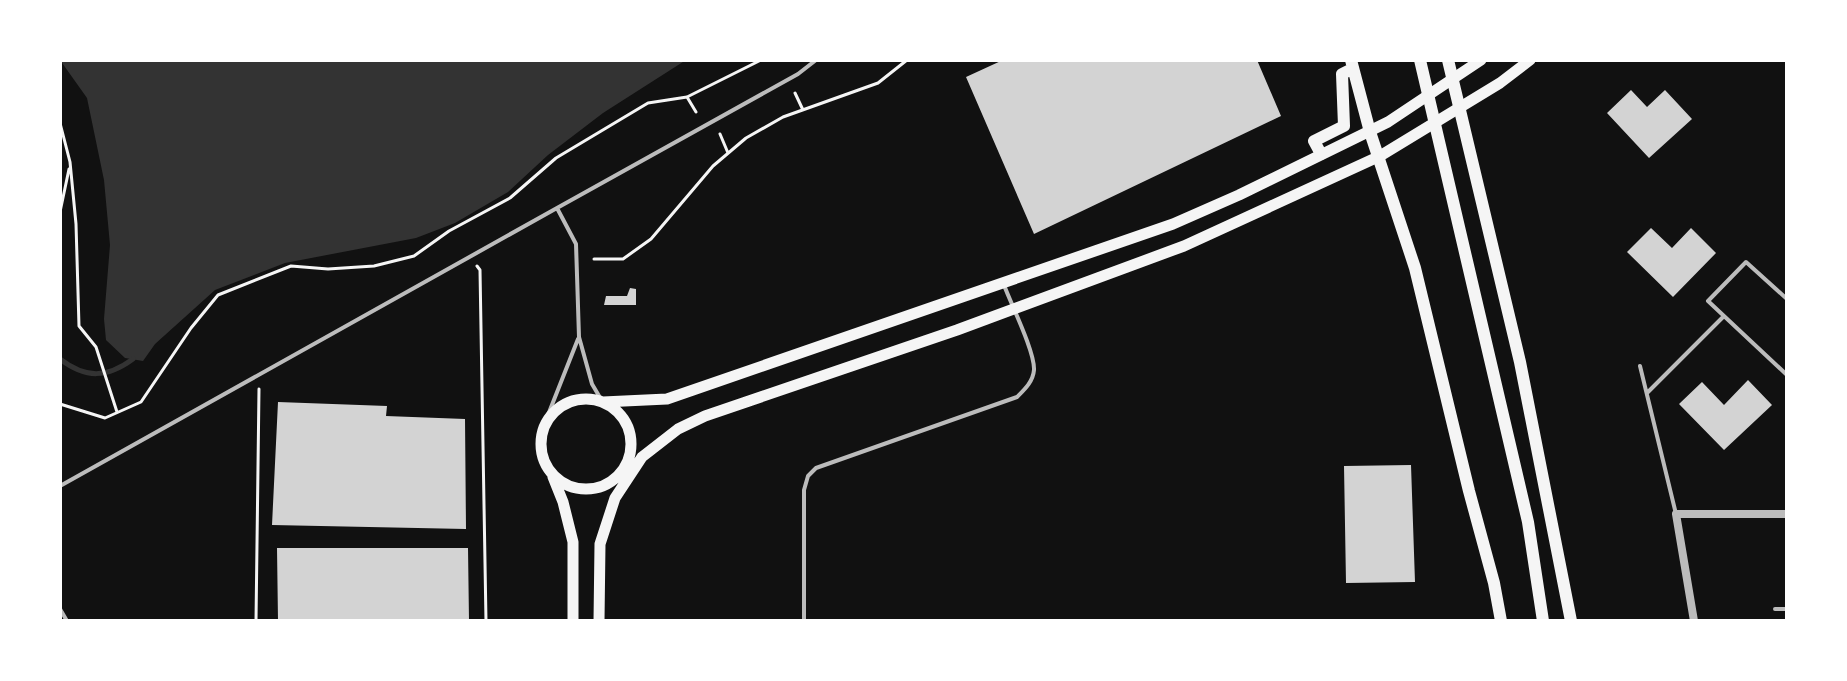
<svg xmlns="http://www.w3.org/2000/svg" width="1847" height="681" font-family="'Times New Roman',serif">
<style>
.water{fill:#333}
.lines{fill:none;stroke-linecap:round;stroke-linejoin:round}
.stream{stroke:#333;stroke-width:5}
.building{fill:#d3d3d3}
.path{stroke:#f5f5f5;stroke-width:3}
.service{stroke:#bcbcbc;stroke-width:4}
.minor{stroke:#bcbcbc;stroke-width:8}
.secondary{stroke:#f5f5f5;stroke-width:11}
.trunk{stroke:#f5f5f5;stroke-width:12}
</style>
<rect width="100%" height="100%" fill="#111"/>
<path class="water" d="M 60,60 L 686,60 L 603,113 L 548,155 L 508,192 L 455,223 L 416,238 L 285,263 L 215,290 L 155,344 L 143,361 L 125,358 L 106,340 L 104,319 L 110,245 L 104,180 L 87,98 Z"/>
<g class="lines">
<path class="stream" d="M 60,359 C 86,379 107,378 133,359"/>
</g>
<path class="building" d="M 1003,60 L 1257,60 L 1281,116 L 1034,234 L 966,77 Z
M 1631,90 L 1647,107 L 1665,90 L 1692,119 L 1649,158 L 1607,113 Z
M 1651,228 L 1672,248 L 1691,228 L 1716,253 L 1673,297 L 1627,252 Z
M 630,288 L 636,289 L 636,305 L 604,305 L 606,296 L 627,296 Z
M 1748,380 L 1772,405 L 1724,450 L 1679,404 L 1702,382 L 1724,405 Z
M 278,402 L 387,406 L 386,416 L 465,419 L 466,529 L 272,525 Z
M 1411,465 L 1415,582 L 1346,583 L 1344,466 Z
M 277,548 L 468,548 L 469,621 L 278,621 Z"/>
<g class="lines">
<path class="path" d="M 795,93 L 803,110
M 687,97 L 696,112
M 60,123 L 70,162 L 76,224 L 79,326 L 96,347 L 117,412
M 720,134 L 728,153
M 60,212 L 69,169
M 594,259 L 623,259 L 651,239 L 713,166 L 746,138 L 783,117 L 878,83 L 907,60
M 477,266 L 480,270 L 486,621
M 60,404 L 105,418 L 141,402 L 191,328 L 218,295 L 291,266 L 328,269 L 374,266 L 414,256 L 449,231 L 510,198 L 556,158 L 648,103 L 687,97 L 761,60
M 256,621 L 259,389"/>
<path class="service" d="M 1787,299 L 1746,262 L 1708,301 L 1787,375
M 1640,366 L 1676,514
M 1647,393 L 1723,317
M 602,401 L 592,384 L 579,337 L 576,244 L 557,208 L 798,74 L 816,60
M 546,420 L 578,339
M 60,486 L 557,208
M 1787,573 L 1787,589
M 60,609 L 67,621
M 1775,609 L 1787,609
M 804,621 L 804,490 L 808,476 L 816,468 L 1017,397 C 1024,390 1033,382 1034,370 C 1035,352 1011,304 1004,285"/>
<path class="minor" d="M 1694,621 L 1676,514 L 1787,514"/>
<path class="secondary" d="M541 444a45 45 0 1 1 90 0a45 45 0 1 1-90 0Z
M 603,402 L 667,399 L 1173,224 L 1239,195 L 1388,122 L 1481,60
M 553,477 L 563,502 L 573,542 L 573,621
M 599,621 L 600,544 L 615,498 L 642,457 L 678,429 L 705,416 L 957,330 L 1184,246 L 1380,156 L 1500,83 L 1530,60"/>
<path class="trunk" d="M 1351,60 L 1370,132 L 1415,268 L 1469,491 L 1494,583 L 1501,621
M 1420,60 L 1528,522 L 1543,621
M 1448,60 L 1520,362 L 1571,621
M 1321,154 L 1314,141 L 1344,126 L 1342,74 L 1352,69"/>
</g>
<rect width="1847" height="681" fill="none" stroke="#ffffff" stroke-width="124"/>
</svg>
